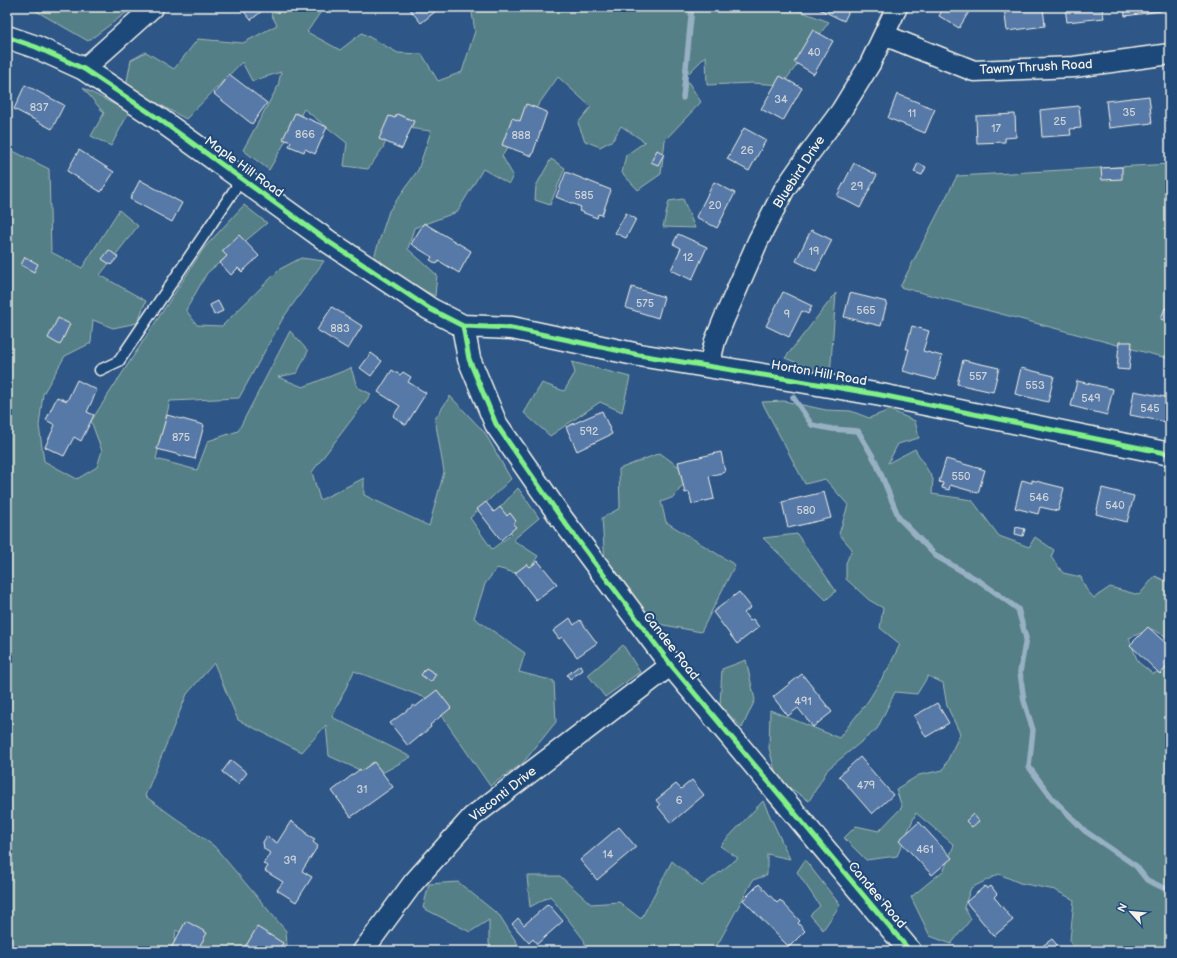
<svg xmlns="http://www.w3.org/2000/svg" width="1177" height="958" font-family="'Balsamiq Sans',sans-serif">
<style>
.green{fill:#547f86;stroke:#a4b8b7}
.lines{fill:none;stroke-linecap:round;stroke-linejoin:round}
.stream{stroke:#97b0c3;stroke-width:5.5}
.building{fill:#5779a7;stroke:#f4f1e8}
.lane-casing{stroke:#f4f1e8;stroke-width:13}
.street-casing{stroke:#f4f1e8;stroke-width:23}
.secondary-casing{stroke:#f4f1e8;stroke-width:25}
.lane{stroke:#1f4a7a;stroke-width:10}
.street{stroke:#1f4a7a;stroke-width:20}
.secondary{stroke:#1f4a7a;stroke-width:22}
.cycleway-casing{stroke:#1f4a7a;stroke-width:8}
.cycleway{stroke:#82f089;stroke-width:5}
.labels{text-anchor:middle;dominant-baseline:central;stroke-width:4;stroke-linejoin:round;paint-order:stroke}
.number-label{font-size:11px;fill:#cdd3d8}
.street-label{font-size:13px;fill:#f4f1e8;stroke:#1f4a7a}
</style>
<rect width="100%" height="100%" fill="#2e5787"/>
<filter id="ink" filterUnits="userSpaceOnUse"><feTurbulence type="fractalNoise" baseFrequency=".025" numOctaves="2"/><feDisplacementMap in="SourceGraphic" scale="8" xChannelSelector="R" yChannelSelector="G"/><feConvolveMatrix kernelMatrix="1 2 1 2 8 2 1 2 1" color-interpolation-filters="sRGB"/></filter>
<g filter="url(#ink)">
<path class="green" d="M 29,7 L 134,7 L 88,41 Z
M 279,7 L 324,7 L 307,32 L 340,50 L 362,33 L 398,53 L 422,54 L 438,81 L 462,72 L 475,31 L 471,7 L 795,7 L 795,9 L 829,22 L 782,85 L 752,83 L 707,85 L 706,56 L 685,77 L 701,102 L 665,140 L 661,174 L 638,190 L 622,173 L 626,155 L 645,142 L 621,126 L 613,140 L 600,147 L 585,141 L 578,123 L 591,107 L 558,77 L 502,156 L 513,175 L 509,184 L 483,169 L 457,212 L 414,228 L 408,249 L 437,275 L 435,296 L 403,280 L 374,257 L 389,211 L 418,170 L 431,131 L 392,126 L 383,148 L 368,169 L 344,166 L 347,143 L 304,109 L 269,170 L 243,150 L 278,86 L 281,72 L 252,81 L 242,62 L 186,119 L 126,86 L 131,60 L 146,52 L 174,69 L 198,39 L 243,43 L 277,25 L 271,14 Z
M 83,88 L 129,112 L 111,146 L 91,136 L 104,113 Z
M 7,148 L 49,169 L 51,252 L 82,268 L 119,210 L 138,226 L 100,275 L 146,301 L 137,323 L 113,328 L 93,320 L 91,343 L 65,356 L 43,394 L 39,426 L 44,461 L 77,479 L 97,467 L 102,451 L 91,421 L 204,248 L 244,205 L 267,223 L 207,273 L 186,310 L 197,325 L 222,326 L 280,269 L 301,258 L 324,261 L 283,318 L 239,398 L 170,401 L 156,459 L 197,470 L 208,441 L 238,431 L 290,331 L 308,351 L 297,373 L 278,377 L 303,387 L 351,368 L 357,387 L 371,394 L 312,472 L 320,500 L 364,478 L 364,495 L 429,526 L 444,472 L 435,419 L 450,396 L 485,433 L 511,479 L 470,518 L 492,549 L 512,534 L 494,514 L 518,488 L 539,518 L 513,540 L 538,556 L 526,576 L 497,568 L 485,584 L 474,618 L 525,653 L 519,672 L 554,681 L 556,722 L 522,764 L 490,786 L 446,722 L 434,701 L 354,671 L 332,717 L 411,757 L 375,777 L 329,756 L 326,725 L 302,752 L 238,720 L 214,663 L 187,694 L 145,796 L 214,846 L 286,931 L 287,946 L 259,936 L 236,951 L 210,951 L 176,930 L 173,951 L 7,951 Z
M 551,159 L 565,168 L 550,205 L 535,200 L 536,186 Z
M 1170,164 L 1170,359 L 900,287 L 957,176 Z
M 683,199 L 695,228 L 663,227 L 669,201 Z
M 836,293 L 830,376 L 785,358 Z
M 572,362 L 630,377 L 622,412 L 600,402 L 550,436 L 524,413 L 542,383 L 564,391 L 575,373 Z
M 784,401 L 826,410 L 851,411 L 869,418 L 890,410 L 915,421 L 919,438 L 898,444 L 888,463 L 915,449 L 933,479 L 932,494 L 972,500 L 999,536 L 1029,547 L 1035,537 L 1054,550 L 1051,557 L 1063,573 L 1081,577 L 1086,589 L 1094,598 L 1110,587 L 1139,595 L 1155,576 L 1170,583 L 1170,638 L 1151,629 L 1129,638 L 1138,662 L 1153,674 L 1170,667 L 1170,951 L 1074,951 L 1070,940 L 1074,900 L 1055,890 L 1020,883 L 999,874 L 971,888 L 964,907 L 971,919 L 951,944 L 930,936 L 911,897 L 944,870 L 954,845 L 916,813 L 897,856 L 866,860 L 844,838 L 856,826 L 879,831 L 902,807 L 896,789 L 919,775 L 943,770 L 960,734 L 947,706 L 943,683 L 928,676 L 917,694 L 895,692 L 877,729 L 828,769 L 809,801 L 777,779 L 769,748 L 770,710 L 839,738 L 868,701 L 889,667 L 900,644 L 880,628 L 883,608 L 869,600 L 846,579 L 846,563 L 852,549 L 839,534 L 848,505 L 825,479 L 805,484 L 762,402 Z
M 660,453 L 690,475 L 674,497 L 661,502 L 666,522 L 735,565 L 701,632 L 653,623 L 605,563 L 602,518 L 620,508 L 619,469 Z
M 797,534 L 836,591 L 826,600 L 763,538 Z
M 623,645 L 640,672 L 605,697 L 588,675 Z
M 746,660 L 755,700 L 742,728 L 720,705 L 722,669 Z
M 763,801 L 790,859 L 767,854 L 767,875 L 753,880 L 714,951 L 587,951 L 584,940 L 550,896 L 530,907 L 527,876 L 560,876 L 591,904 L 619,902 L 641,919 L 672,861 L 702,886 L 738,858 L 720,846 Z
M 805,860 L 840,905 L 823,930 L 810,915 L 820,906 L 797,872 Z
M 458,882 L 500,916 L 522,951 L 496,951 L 489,944 L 489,920 L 470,932 L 423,908 L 429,884 Z"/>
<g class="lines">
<path class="stream" d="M 683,98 L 692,7
M 793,397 L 812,425 L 832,429 L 858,431 L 876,462 L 899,518 L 936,556 L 981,582 L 1018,609 L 1026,638 L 1020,672 L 1024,701 L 1033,730 L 1029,767 L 1052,798 L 1085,831 L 1136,866 L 1147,880 L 1170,891"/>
</g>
<path class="building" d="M 240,7 L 267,7 L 251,20 Z
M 408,7 L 441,7 L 421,23 Z
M 815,7 L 851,7 L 844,21 Z
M 944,7 L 972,7 L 959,28 L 939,16 Z
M 1004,7 L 1043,7 L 1045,26 L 1007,31 Z
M 1065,7 L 1102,7 L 1104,18 L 1067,22 Z
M 1124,7 L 1161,7 L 1161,11 L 1125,16 Z
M 813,30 L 833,41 L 814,74 L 794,62 Z
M 229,74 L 267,103 L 252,124 L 214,94 Z
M 780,76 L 802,88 L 783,121 L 761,109 Z
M 25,85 L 64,105 L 52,129 L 14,109 Z
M 897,94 L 935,109 L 925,133 L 888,118 Z
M 1149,96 L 1152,123 L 1109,128 L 1106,101 Z
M 526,104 L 547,112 L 532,156 L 502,145 L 512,118 L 520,121 Z
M 1079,106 L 1081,128 L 1070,129 L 1071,135 L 1042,137 L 1040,110 Z
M 295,113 L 327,127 L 315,154 L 305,149 L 304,152 L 289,146 L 291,142 L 283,139 Z
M 397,114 L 414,121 L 402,149 L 379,139 L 389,116 L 395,118 Z
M 1015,114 L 1016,137 L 1005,138 L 1005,142 L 977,143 L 976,116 Z
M 744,128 L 766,140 L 749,171 L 727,159 Z
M 79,150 L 114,172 L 101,192 L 67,171 Z
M 657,150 L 664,154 L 658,165 L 651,162 Z
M 854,163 L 877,175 L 860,208 L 837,196 Z
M 918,163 L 926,167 L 922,175 L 914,172 Z
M 1122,167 L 1122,179 L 1102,180 L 1101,168 Z
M 566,172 L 611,190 L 602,215 L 598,214 L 597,218 L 579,211 L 581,207 L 556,197 Z
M 140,180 L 182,203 L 172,222 L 130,199 Z
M 714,182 L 735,193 L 717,228 L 696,217 Z
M 626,213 L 636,219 L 626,238 L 615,233 Z
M 424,223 L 471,251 L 459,273 L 439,261 L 437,264 L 430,260 L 432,257 L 411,244 Z
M 811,230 L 832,240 L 816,271 L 796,261 Z
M 678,234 L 707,247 L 692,280 L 671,270 L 681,248 L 673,244 Z
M 239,235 L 259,256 L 242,272 L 238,268 L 231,275 L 220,263 L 227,256 L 222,251 Z
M 109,250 L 118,257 L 111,265 L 102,259 Z
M 25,257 L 38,264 L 34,272 L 21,265 Z
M 632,287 L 664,297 L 658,318 L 626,308 Z
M 783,292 L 812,306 L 808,314 L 802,311 L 789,337 L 766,326 Z
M 850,293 L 887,302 L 881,326 L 844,317 Z
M 218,301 L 223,311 L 214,315 L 210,305 Z
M 332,307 L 362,326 L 348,349 L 317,330 Z
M 1165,308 L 1170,309 L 1170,323 L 1161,319 Z
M 58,318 L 70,324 L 60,345 L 48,338 Z
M 912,326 L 929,331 L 923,351 L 942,356 L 936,380 L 903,371 L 909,349 L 906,349 Z
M 1119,342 L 1132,342 L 1129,370 L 1117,369 Z
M 371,353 L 382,361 L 371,376 L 360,368 Z
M 963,360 L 999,368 L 993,392 L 957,384 Z
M 1021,368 L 1054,376 L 1048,402 L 1015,394 Z
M 392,370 L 400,375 L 403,372 L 411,377 L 408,382 L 426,393 L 406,425 L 393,416 L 400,406 L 378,392 Z
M 77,380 L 97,390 L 87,412 L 94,415 L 81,441 L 74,437 L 64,456 L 45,447 L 55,425 L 46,420 L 57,397 L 67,401 Z
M 1077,381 L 1113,389 L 1107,415 L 1071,406 Z
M 1134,391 L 1170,398 L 1166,422 L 1130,415 Z
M 602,411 L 612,434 L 577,451 L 566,427 Z
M 167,415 L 204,425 L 195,459 L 157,449 Z
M 721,452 L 725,472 L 709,476 L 714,499 L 692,504 L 689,492 L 685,493 L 678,462 Z
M 946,459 L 985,470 L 978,493 L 950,485 L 949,490 L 942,488 L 943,483 L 939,482 Z
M 1022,480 L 1032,483 L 1032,480 L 1064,488 L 1058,511 L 1040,507 L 1038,514 L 1015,508 Z
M 1102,488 L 1134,496 L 1127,522 L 1096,514 Z
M 824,492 L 831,518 L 788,528 L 782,502 Z
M 486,502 L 494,512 L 500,507 L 507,516 L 510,513 L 516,521 L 513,524 L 516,527 L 501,540 L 477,509 Z
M 1016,527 L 1025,529 L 1023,536 L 1015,534 Z
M 538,561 L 557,584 L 536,600 L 515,573 L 527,564 L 530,567 Z
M 739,592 L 751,607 L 744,613 L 750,621 L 753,619 L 759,627 L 737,644 L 713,612 Z
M 570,618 L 574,625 L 580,620 L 597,643 L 577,657 L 562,637 L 559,639 L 553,631 Z
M 1148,627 L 1170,647 L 1170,664 L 1160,674 L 1130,645 Z
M 580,665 L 583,670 L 570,679 L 567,675 Z
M 426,668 L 436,674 L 431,682 L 421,675 Z
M 802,674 L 832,712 L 813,727 L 798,708 L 788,716 L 773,697 Z
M 437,690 L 451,708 L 430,725 L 431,727 L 408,746 L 390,723 L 414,705 L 415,707 Z
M 937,703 L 949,723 L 926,737 L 914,716 Z
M 860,757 L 893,795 L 872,814 L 839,776 Z
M 231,760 L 247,773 L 238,784 L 222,772 Z
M 374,762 L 393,787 L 351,817 L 332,791 L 360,769 L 361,771 Z
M 692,780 L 704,795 L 671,823 L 658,807 L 660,805 L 656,800 L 676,784 L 681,789 Z
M 973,814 L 979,821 L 972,827 L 966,821 Z
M 291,821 L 306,832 L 306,834 L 315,839 L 313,842 L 318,846 L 302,871 L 312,877 L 296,902 L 277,890 L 283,882 L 265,871 L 268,866 L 263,864 L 270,853 L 264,849 L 263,842 L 267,836 L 277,843 Z
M 919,822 L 952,858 L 932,875 L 899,840 Z
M 619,827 L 636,847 L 597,880 L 580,860 Z
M 759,884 L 777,903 L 780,900 L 800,921 L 798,923 L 805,931 L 789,947 L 743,900 Z
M 985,886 L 987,889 L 991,886 L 997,894 L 994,897 L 1013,920 L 994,936 L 966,902 Z
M 548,904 L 563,921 L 537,944 L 533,939 L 529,943 L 512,924 L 518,918 L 524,925 Z
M 186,921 L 207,933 L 197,951 L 171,951 L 170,950 Z
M 257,927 L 283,943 L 278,951 L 243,951 Z
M 1052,939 L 1057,945 L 1049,951 L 1044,951 L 1041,947 Z"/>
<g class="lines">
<g class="lane-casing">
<path id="lane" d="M 100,370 L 119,361 L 241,180"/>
</g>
<g class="street-casing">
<path id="street" d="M 884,35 L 974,71 L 1074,67 L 1170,54
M 84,69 L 153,7
M 709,366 L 715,341 L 724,319 L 758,241 L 784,190 L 809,154 L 841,111 L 870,64 L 897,7
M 363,951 L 413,883 L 472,817 L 671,665"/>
</g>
<g class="secondary-casing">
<path id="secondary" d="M 7,37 L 36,47 L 84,69 L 159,119 L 329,242 L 430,309 L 463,326 L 512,328 L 639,355 L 800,381 L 881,395 L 1170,454
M 463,326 L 469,359 L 496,424 L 562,519 L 671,665 L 910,951"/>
</g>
<use href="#lane" class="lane"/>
<use href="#street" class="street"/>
<use href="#secondary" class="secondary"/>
<g class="cycleway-casing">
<path id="cycleway" d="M 7,37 L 36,47 L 84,69 L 159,119 L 329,242 L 430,309 L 463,326 L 512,328 L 639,355 L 800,381 L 881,395 L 1170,454
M 463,326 L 469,359 L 496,424 L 562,519 L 671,665 L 910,951"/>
</g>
<use href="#cycleway" class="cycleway"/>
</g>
</g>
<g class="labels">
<g class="number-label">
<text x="814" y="52">40</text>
<text x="781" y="99">34</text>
<text x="39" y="107">837</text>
<text x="1129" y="112">35</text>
<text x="912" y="113">11</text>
<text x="1060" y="121">25</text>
<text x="996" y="128">17</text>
<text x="305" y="134">866</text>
<text x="521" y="135">888</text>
<text x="747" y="150">26</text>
<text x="857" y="186">29</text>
<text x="584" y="195">585</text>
<text x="715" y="205">20</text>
<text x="814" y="251">19</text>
<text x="688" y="257">12</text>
<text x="645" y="303">575</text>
<text x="866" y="310">565</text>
<text x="787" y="314">9</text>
<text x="340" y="328">883</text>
<text x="978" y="376">557</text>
<text x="1035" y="385">553</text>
<text x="1091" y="398">549</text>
<text x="1150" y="408">545</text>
<text x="589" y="431">592</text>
<text x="181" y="437">875</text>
<text x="961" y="476">550</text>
<text x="1039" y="497">546</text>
<text x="1115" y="505">540</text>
<text x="806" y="510">580</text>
<text x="803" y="701">491</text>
<text x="866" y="785">479</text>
<text x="362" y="789">31</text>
<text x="679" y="800">6</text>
<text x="925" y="849">461</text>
<text x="608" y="854">14</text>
<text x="290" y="860">39</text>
</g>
<g class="street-label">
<text transform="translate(1036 67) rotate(-3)">Tawny Thrush Road</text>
<text transform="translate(244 167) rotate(36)">Maple Hill Road</text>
<text transform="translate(799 172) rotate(-57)">Bluebird Drive</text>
<text transform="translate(819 373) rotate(10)">Horton Hill Road</text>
<text transform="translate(671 646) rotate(52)">Candee Road</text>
<text transform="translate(503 794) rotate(-38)">Visconti Drive</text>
<text transform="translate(877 895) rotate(50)">Candee Road</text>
</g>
</g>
<rect width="1177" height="958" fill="none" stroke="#1f4a7a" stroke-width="24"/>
<rect x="12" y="12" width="1153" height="934" fill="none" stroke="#f4f1e8" stroke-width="1.5" filter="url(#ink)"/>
<g transform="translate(1131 912) rotate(297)" stroke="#1f4a7a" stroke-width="3" paint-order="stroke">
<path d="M0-3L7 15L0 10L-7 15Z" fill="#f4f1e8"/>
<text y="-6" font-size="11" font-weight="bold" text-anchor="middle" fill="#f4f1e8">N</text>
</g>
</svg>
